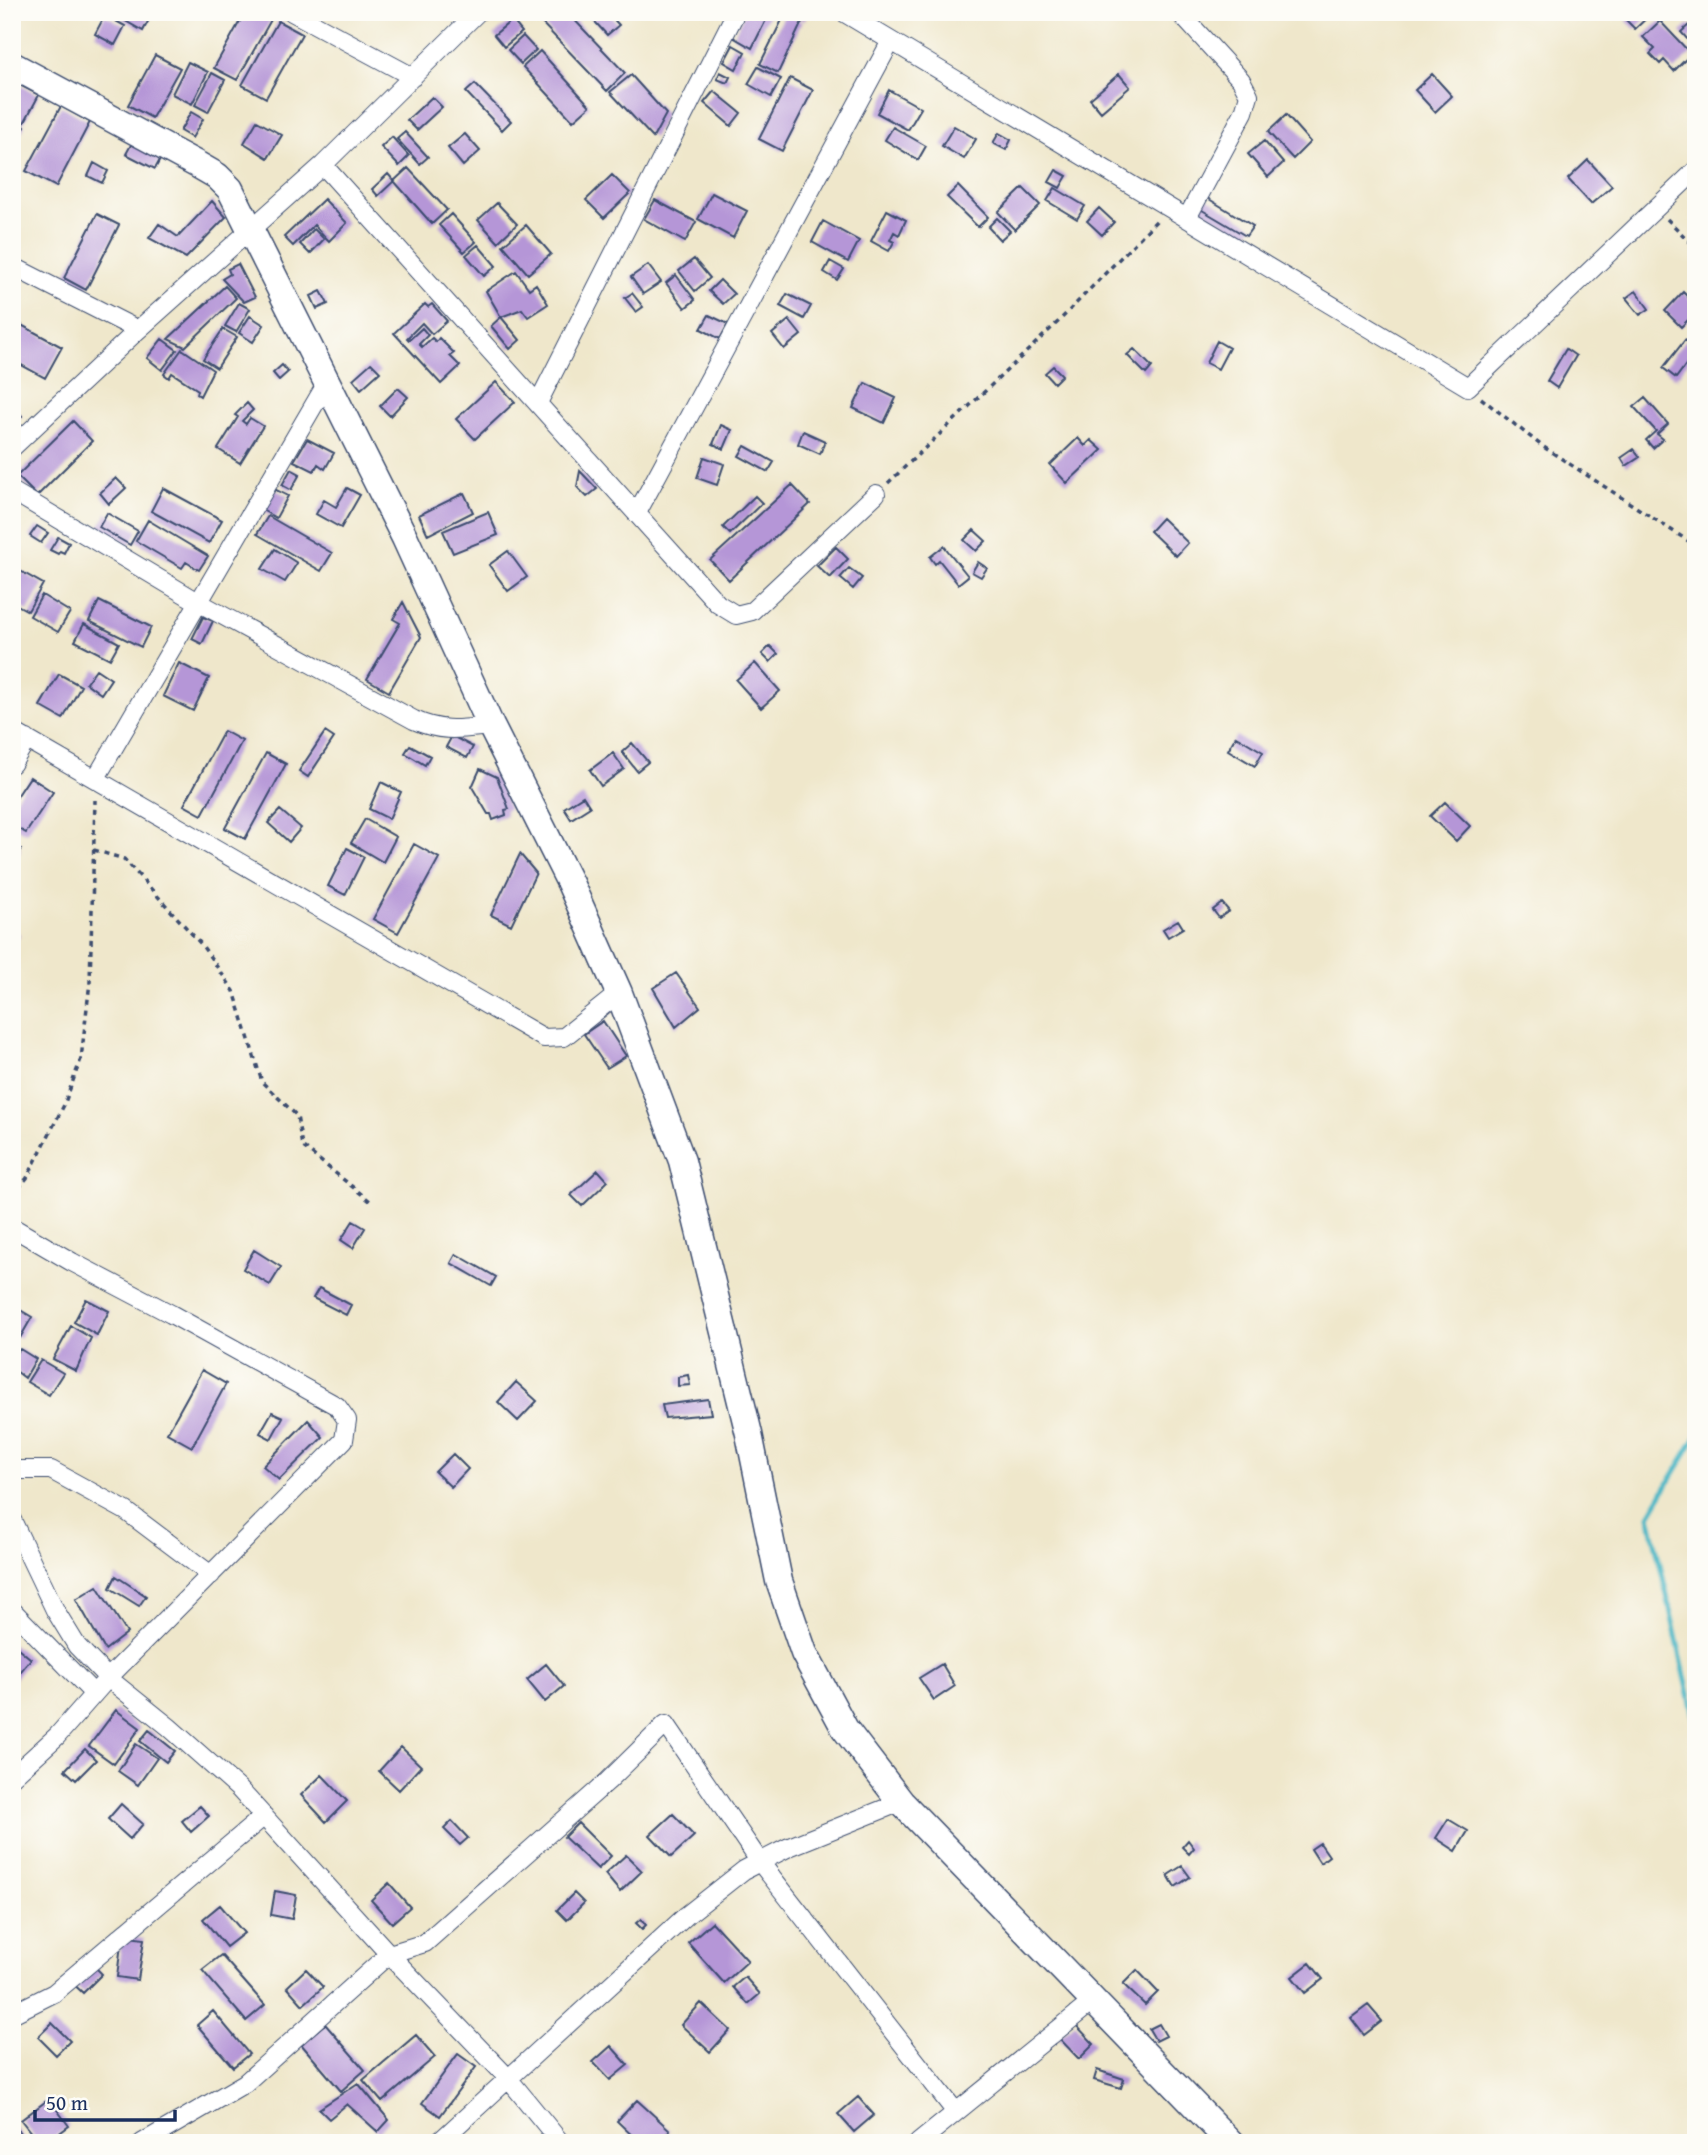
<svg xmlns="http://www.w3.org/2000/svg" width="1708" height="2155" font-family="'Gentium Book Plus',serif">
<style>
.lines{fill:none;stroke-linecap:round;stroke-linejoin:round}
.stream{stroke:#4ab7c6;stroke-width:5}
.building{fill:#b596d7}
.minor-casing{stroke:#3b4b6e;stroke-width:20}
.secondary-casing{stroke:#3b4b6e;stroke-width:29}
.path{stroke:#3b4b6e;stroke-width:3.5;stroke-dasharray:5 5;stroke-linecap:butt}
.minor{stroke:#fff;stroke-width:18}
.secondary{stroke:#fff;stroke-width:26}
</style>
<rect width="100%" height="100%" fill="#fdfcf7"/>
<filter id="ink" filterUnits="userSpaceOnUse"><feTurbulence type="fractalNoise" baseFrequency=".0143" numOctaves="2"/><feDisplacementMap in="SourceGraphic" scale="14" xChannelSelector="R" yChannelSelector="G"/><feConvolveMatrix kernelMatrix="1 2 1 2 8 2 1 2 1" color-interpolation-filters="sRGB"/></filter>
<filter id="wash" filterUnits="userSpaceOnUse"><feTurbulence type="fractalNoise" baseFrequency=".00686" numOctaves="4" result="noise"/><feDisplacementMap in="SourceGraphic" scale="28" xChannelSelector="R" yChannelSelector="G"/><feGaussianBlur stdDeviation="1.57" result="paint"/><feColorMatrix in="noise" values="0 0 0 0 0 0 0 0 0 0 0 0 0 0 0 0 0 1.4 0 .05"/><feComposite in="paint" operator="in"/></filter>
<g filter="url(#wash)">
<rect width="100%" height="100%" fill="#efe7cb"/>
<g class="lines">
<path class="stream" d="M 1696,1437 L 1649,1515 L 1696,1725
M 1687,2143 L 1696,2133"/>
</g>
<g id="blocks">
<path class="building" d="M 110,12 L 153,12 L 143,31 Z
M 245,12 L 261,12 L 272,18 L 237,80 L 214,68 Z
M 526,12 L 541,12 L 534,20 Z
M 545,12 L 567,12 L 625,73 L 607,91 L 538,19 Z
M 586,12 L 607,12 L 619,25 L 607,35 Z
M 745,12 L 770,12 L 752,48 L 733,37 Z
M 789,12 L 807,12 L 809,14 L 804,21 Z
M 1634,12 L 1653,12 L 1635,29 L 1626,20 Z
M 785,14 L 802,22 L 778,73 L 760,64 Z
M 105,15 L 125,26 L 115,45 L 95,34 Z
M 512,20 L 522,32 L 504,47 L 494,35 Z
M 278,21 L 302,34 L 266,98 L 242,85 Z
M 1660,21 L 1691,54 L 1674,71 L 1664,60 L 1660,64 L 1650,54 L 1655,49 L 1643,37 Z
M 1690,24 L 1696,34 L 1688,40 L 1681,32 Z
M 523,36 L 536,50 L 521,64 L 508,50 Z
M 733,45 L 745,52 L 736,69 L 724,62 Z
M 540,51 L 590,106 L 573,121 L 523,67 Z
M 155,55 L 180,68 L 152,118 L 128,105 Z
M 188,62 L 208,72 L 192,104 L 172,94 Z
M 758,67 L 781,79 L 771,97 L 748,84 Z
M 720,72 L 730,77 L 727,83 L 717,79 Z
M 212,73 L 225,80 L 208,112 L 195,105 Z
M 1119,74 L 1130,87 L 1101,112 L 1090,99 Z
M 1432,74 L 1452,96 L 1435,112 L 1415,90 Z
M 631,75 L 666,114 L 653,138 L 610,92 Z
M 790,78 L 813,90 L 782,151 L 759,139 Z
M 16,83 L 39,95 L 24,123 L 12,116 L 12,89 Z
M 475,84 L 511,121 L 502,130 L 466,92 Z
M 889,90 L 921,108 L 908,130 L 877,113 Z
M 714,91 L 741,113 L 731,126 L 704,103 Z
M 432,97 L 442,107 L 417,130 L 407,120 Z
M 61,106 L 90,122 L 56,187 L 26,171 Z
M 191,112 L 203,119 L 192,138 L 180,131 Z
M 1286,115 L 1310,142 L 1293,159 L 1268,132 Z
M 12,118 L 25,126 L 12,149 Z
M 257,121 L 282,135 L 268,158 L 244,143 Z
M 954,126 L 976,139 L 964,159 L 942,146 Z
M 893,127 L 926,146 L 918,160 L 885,140 Z
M 405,132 L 428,157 L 420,164 L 397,139 Z
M 999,133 L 1011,140 L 1006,150 L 993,143 Z
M 465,134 L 480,151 L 463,166 L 448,148 Z
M 392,137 L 409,156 L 399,166 L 381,147 Z
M 1264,141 L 1283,163 L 1268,177 L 1248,154 Z
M 132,143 L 161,158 L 155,169 L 126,154 Z
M 1588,160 L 1612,186 L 1591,204 L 1568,179 Z
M 94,163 L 108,171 L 102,183 L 88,176 Z
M 408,168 L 447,210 L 432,224 L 394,181 Z
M 1056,170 L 1067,176 L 1060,188 L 1049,182 Z
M 388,174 L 394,181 L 378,196 L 372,189 Z
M 612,175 L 630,193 L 604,218 L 586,200 Z
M 958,186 L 988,217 L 978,227 L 947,197 Z
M 1023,188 L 1040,205 L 1015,230 L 998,212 Z
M 1055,188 L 1085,206 L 1077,219 L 1047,201 Z
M 712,193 L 747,211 L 733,238 L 698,219 Z
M 1204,196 L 1253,226 L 1246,236 L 1197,207 Z
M 324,199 L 347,223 L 329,241 L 314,225 L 293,246 L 284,237 Z
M 655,200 L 696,222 L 685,242 L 644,219 Z
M 212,201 L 226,217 L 186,258 L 149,238 L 159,224 L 178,237 Z
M 497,203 L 517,224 L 498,242 L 478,220 Z
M 1099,208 L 1114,222 L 1102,235 L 1087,221 Z
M 887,210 L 906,220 L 899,235 L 894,232 L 890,240 L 894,242 L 889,251 L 871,241 Z
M 97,214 L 119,225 L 86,290 L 64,278 Z
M 451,214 L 476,242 L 464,252 L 439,225 Z
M 997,218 L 1010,231 L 1000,240 L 988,227 Z
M 823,221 L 859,241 L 848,262 L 812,242 Z
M 526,225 L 551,254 L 528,274 L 503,245 Z
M 314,229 L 324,239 L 310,254 L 300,244 Z
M 478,245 L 496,266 L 484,276 L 466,255 Z
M 694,259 L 710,278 L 695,291 L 679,271 Z
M 830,261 L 844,269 L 837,280 L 824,272 Z
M 238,264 L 255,297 L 244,302 L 222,279 L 230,274 L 228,269 Z
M 648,265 L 661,282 L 643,294 L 631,277 Z
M 516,271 L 529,289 L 536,284 L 548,304 L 528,317 L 522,309 L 501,317 L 486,291 Z
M 676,275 L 695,300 L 685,308 L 666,283 Z
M 720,280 L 734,294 L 723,304 L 709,291 Z
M 225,286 L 236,298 L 185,347 L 168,339 Z
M 321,291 L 328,304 L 317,309 L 311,296 Z
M 1636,291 L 1649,309 L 1640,315 L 1626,298 Z
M 1683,292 L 1696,305 L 1696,312 L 1681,327 L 1665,311 Z
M 632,293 L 643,307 L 636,312 L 625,298 Z
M 787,294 L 811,306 L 804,319 L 780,306 Z
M 239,303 L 250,309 L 236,332 L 225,326 Z
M 425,304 L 428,307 L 432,304 L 447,321 L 432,334 L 422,323 L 407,338 L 409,340 L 422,328 L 428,335 L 419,344 L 422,347 L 432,338 L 436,342 L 439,338 L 454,353 L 450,356 L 460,366 L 441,384 L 394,333 Z
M 709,315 L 728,324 L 720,339 L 701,329 Z
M 250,316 L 264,325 L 253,342 L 239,333 Z
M 501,317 L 520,340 L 510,349 L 491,326 Z
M 12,320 L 62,347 L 45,378 L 12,360 Z
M 789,320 L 801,335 L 784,349 L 772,334 Z
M 223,329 L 237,337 L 217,368 L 203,359 Z
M 162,339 L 177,350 L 162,370 L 147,358 Z
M 1685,340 L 1696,348 L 1696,351 L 1676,378 L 1663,368 Z
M 1217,341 L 1229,348 L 1218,369 L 1206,363 Z
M 182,349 L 213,370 L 200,396 L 197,394 L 198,390 L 172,373 L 169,378 L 164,374 Z
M 1134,349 L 1152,367 L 1146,374 L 1127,355 Z
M 1566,349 L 1576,356 L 1557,388 L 1547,381 Z
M 371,363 L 380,372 L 361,389 L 353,379 Z
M 282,365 L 288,372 L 279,380 L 273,373 Z
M 1053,366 L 1062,375 L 1054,383 L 1045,373 Z
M 496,382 L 515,402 L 475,439 L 456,419 Z
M 865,383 L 896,398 L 884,423 L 853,408 Z
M 398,388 L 408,397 L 390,416 L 380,406 Z
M 1645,398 L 1668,424 L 1657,434 L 1663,439 L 1653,448 L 1646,440 L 1656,431 L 1634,407 Z
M 247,403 L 253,410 L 242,421 L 246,424 L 250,418 L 263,426 L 240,463 L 218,449 L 238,417 L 235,415 Z
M 12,405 L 22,416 L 12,425 Z
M 73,421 L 92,441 L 37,496 L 17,476 Z
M 721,425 L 732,430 L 724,449 L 713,444 Z
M 803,431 L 825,441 L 820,454 L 798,444 Z
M 1078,438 L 1085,446 L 1091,440 L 1102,450 L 1067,483 L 1050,465 Z
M 307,439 L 334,453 L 325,469 L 318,464 L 314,471 L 294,461 Z
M 745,446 L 774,462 L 768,472 L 739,456 Z
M 1634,449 L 1640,457 L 1626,466 L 1621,458 Z
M 704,457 L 724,464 L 717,485 L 697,478 Z
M 291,469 L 300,474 L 291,490 L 282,485 Z
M 580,471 L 597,489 L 587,497 L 577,487 Z
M 116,478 L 126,488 L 109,504 L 100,493 Z
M 792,485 L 810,504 L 729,580 L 710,560 Z
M 163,488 L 222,520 L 209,543 L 151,511 Z
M 347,488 L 360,495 L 341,528 L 316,514 L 324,500 L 336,507 Z
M 274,489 L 288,496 L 276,518 L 262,510 Z
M 464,493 L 473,512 L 428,535 L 419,515 Z
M 755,496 L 762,503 L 730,534 L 723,527 Z
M 488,512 L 498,535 L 453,553 L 443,531 Z
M 107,513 L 138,531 L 130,545 L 99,527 Z
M 268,516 L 332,553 L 321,571 L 257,534 Z
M 1162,518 L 1188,543 L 1176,556 L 1150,531 Z
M 148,520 L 208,556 L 199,570 L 186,562 L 182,568 L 136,541 Z
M 37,526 L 48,533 L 41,543 L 30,536 Z
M 974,530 L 986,541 L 976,551 L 964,540 Z
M 58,537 L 69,543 L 64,553 L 60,551 L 58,554 L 50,550 Z
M 944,546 L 968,576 L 958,584 L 939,560 L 935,564 L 930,557 Z
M 836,547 L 848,559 L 830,578 L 817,566 Z
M 275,549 L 297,563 L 285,582 L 262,569 Z
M 508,551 L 527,577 L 508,591 L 489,565 Z
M 978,562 L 987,568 L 981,577 L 972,572 Z
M 15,568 L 43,584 L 28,611 L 12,602 L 12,574 Z
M 849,568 L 862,578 L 853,589 L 840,578 Z
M 42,595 L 70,612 L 58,632 L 30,616 Z
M 99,601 L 151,627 L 141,647 L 89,621 Z
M 403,602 L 421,637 L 389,692 L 367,679 L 400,623 L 393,619 Z
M 203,617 L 213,621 L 202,644 L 192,639 Z
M 84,624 L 119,643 L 110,659 L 75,641 Z
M 770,646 L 778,654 L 770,662 L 762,654 Z
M 179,663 L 209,678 L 193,711 L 163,696 Z
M 755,663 L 780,691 L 761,708 L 736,680 Z
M 96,669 L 111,679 L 101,694 L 86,683 Z
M 59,674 L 81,686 L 63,719 L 40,706 Z
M 224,731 L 242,741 L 202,815 L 184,805 Z
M 325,732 L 334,738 L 308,777 L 299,771 Z
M 452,736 L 473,747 L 467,758 L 446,747 Z
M 1236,736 L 1263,752 L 1255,766 L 1228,750 Z
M 632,743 L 648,762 L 637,771 L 622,752 Z
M 410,745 L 430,756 L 425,765 L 405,753 Z
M 266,753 L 286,764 L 245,839 L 225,828 Z
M 613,753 L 624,769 L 601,786 L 590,770 Z
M 480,769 L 497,777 L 509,809 L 505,810 L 506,815 L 493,820 L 491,814 L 488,814 L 472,787 Z
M 30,777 L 53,792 L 26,833 L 12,825 L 12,804 Z
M 381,782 L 401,792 L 389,819 L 369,809 Z
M 583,796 L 590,807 L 571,819 L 564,808 Z
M 1445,802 L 1470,826 L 1456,841 L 1430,816 Z
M 280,810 L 301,828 L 289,842 L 268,823 Z
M 365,819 L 396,837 L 383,862 L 351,843 Z
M 12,844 L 21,849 L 12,867 Z
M 414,844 L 439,858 L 398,933 L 373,919 Z
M 347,848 L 364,857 L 345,895 L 328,886 Z
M 520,854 L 536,873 L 511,925 L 491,915 Z
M 1222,903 L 1229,911 L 1219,918 L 1213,910 Z
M 1178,920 L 1183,928 L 1168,937 L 1163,929 Z
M 12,930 L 20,934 L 12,951 Z
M 676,973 L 700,1007 L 676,1027 L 653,988 Z
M 603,1021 L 626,1056 L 607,1068 L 584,1034 Z
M 598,1170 L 608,1181 L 582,1206 L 571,1195 Z
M 353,1221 L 365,1228 L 353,1248 L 341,1240 Z
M 254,1250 L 281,1267 L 270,1285 L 243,1269 Z
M 456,1254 L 496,1277 L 491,1286 L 451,1263 Z
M 319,1288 L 351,1305 L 346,1315 L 313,1298 Z
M 86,1299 L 109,1311 L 97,1335 L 74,1322 Z
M 12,1305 L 32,1317 L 20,1338 L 12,1334 Z
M 71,1326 L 91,1338 L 76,1371 L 53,1359 Z
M 20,1349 L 36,1359 L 25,1378 L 12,1368 L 12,1359 Z
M 41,1360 L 63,1373 L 49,1395 L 27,1382 Z
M 202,1370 L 226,1384 L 192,1447 L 167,1433 Z
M 688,1375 L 690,1385 L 678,1386 L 678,1377 Z
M 516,1382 L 537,1401 L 518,1421 L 498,1402 Z
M 708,1399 L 711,1414 L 665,1418 L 662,1405 Z
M 272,1412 L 283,1417 L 271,1439 L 260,1433 Z
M 308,1420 L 323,1437 L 279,1480 L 263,1466 Z
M 453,1454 L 468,1469 L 451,1487 L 435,1472 Z
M 116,1576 L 146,1596 L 139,1606 L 110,1588 Z
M 97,1586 L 127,1633 L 105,1650 L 76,1599 Z
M 12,1643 L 31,1659 L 12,1682 Z
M 546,1664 L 564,1686 L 545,1702 L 527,1680 Z
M 942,1664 L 955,1686 L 934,1700 L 919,1678 Z
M 116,1710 L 140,1728 L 114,1764 L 89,1746 Z
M 149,1730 L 175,1751 L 166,1762 L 140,1741 Z
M 136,1744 L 157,1758 L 138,1785 L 118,1771 Z
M 401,1747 L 421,1766 L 399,1790 L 379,1771 Z
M 85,1749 L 96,1760 L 76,1780 L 65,1770 Z
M 322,1775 L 347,1801 L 326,1822 L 301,1795 Z
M 121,1804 L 143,1824 L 130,1839 L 108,1819 Z
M 200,1806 L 209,1816 L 191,1832 L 182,1821 Z
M 673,1814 L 694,1836 L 671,1857 L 650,1835 Z
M 1448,1819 L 1468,1831 L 1456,1851 L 1436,1838 Z
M 452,1821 L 468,1838 L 460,1845 L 444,1829 Z
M 578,1823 L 611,1856 L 598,1869 L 564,1837 Z
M 1188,1840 L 1194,1848 L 1189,1854 L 1182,1847 Z
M 1320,1843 L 1329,1856 L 1320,1863 L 1311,1849 Z
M 626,1855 L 642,1871 L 620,1892 L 605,1874 Z
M 1182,1866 L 1190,1877 L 1175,1887 L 1168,1875 Z
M 389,1883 L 410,1907 L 392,1923 L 371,1900 Z
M 275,1891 L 296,1895 L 292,1919 L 271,1915 Z
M 574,1893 L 584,1903 L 567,1920 L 557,1910 Z
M 220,1905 L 244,1933 L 226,1947 L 203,1919 Z
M 641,1919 L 646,1925 L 642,1929 L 636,1923 Z
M 712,1922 L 748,1961 L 724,1983 L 688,1943 Z
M 122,1936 L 144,1939 L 138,1980 L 117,1977 Z
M 221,1955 L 265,2005 L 246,2021 L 202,1970 Z
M 86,1958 L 102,1974 L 83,1993 L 66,1977 Z
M 1310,1963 L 1323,1979 L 1305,1993 L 1292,1977 Z
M 306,1969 L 323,1987 L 303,2005 L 287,1987 Z
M 1137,1970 L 1158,1992 L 1145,2005 L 1123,1984 Z
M 745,1977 L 760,1994 L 748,2004 L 733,1987 Z
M 701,2003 L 730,2030 L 710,2052 L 681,2025 Z
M 1368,2005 L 1382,2021 L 1364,2035 L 1351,2018 Z
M 213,2011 L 249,2054 L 233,2067 L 197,2025 Z
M 52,2023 L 70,2041 L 56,2055 L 38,2037 Z
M 1074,2023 L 1094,2044 L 1079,2059 L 1059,2038 Z
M 325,2024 L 365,2070 L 341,2091 L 301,2044 Z
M 1159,2024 L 1166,2036 L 1156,2041 L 1149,2029 Z
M 416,2035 L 435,2057 L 382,2102 L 363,2080 Z
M 611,2046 L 628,2065 L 610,2080 L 593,2062 Z
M 458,2054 L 476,2067 L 440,2116 L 422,2103 Z
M 1097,2070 L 1124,2079 L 1121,2088 L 1094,2080 Z
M 358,2083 L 389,2120 L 378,2132 L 347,2104 L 329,2119 L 319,2109 Z
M 858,2097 L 874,2115 L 854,2132 L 838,2114 Z
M 49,2099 L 69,2126 L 46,2143 L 39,2143 L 21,2120 Z
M 637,2100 L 670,2130 L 659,2143 L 640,2143 L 617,2121 Z
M 15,2126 L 27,2143 L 12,2143 L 12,2128 Z"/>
</g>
</g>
<g filter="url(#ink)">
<use href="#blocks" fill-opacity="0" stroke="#3b4b6e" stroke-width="2"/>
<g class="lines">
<g class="minor-casing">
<path id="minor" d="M 292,12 L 413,77
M 843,12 L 1468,387 L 1696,170
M 1179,12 L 1241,80 L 1249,95 L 1244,112 L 1187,218
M 323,165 L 718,604 L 736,615 L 752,611 L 876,494
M 12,266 L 138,330
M 538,403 L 736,12
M 12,448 L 138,330 L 323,165 L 478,12
M 12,491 L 198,602 L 414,720 C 443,733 460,729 491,726
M 637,513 L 891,41
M 12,731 L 544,1038 L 564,1037 L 619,993
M 12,764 L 27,739
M 96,778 L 328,381
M 12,1227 L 72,1262 L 171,1314 L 337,1406 L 347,1420 L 344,1440 L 108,1678 L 57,1736 L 12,1777
M 12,1470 L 51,1470 L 126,1511 L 211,1575
M 12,1520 L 55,1610 L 77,1646 L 108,1678 L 169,1727 L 239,1789 L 389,1954 L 507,2077 L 561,2143
M 12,1610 L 94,1694
M 12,2014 L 54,1993 L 264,1816
M 142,2143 L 245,2083 L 389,1954 L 425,1943 L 608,1781 L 666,1724 L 760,1862 L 955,2111
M 438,2143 L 687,1915 L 744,1870 L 789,1847 L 901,1802
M 918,2143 L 1092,2002"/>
</g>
<g class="secondary-casing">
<path id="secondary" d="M 12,65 L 198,165 L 217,176 L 230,189 L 405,538 L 491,726 L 570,883 L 619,993 L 682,1161 L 749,1434 L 779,1581 L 804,1653 L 845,1729 L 901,1802 L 1231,2143"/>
</g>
<path class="path" d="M 1667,219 L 1696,248
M 1481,398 L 1542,446 L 1696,546
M 888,483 L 1058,322 L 1158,219
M 94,850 L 124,859 L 201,944 L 234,991 L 262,1082 L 297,1116 L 302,1146 L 370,1201
M 12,1196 L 27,1178 L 64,1105 L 81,1059 L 90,982 L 95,800"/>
<use href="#minor" class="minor"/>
<use href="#secondary" class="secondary"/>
</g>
</g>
<rect width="1708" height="2155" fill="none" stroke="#fdfcf7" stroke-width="42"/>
<path d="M35 2110v10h140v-10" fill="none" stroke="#1b2f5e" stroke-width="3.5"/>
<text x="46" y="2110" font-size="21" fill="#1b2f5e" stroke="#fdfcf7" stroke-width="5" paint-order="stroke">50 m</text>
</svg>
